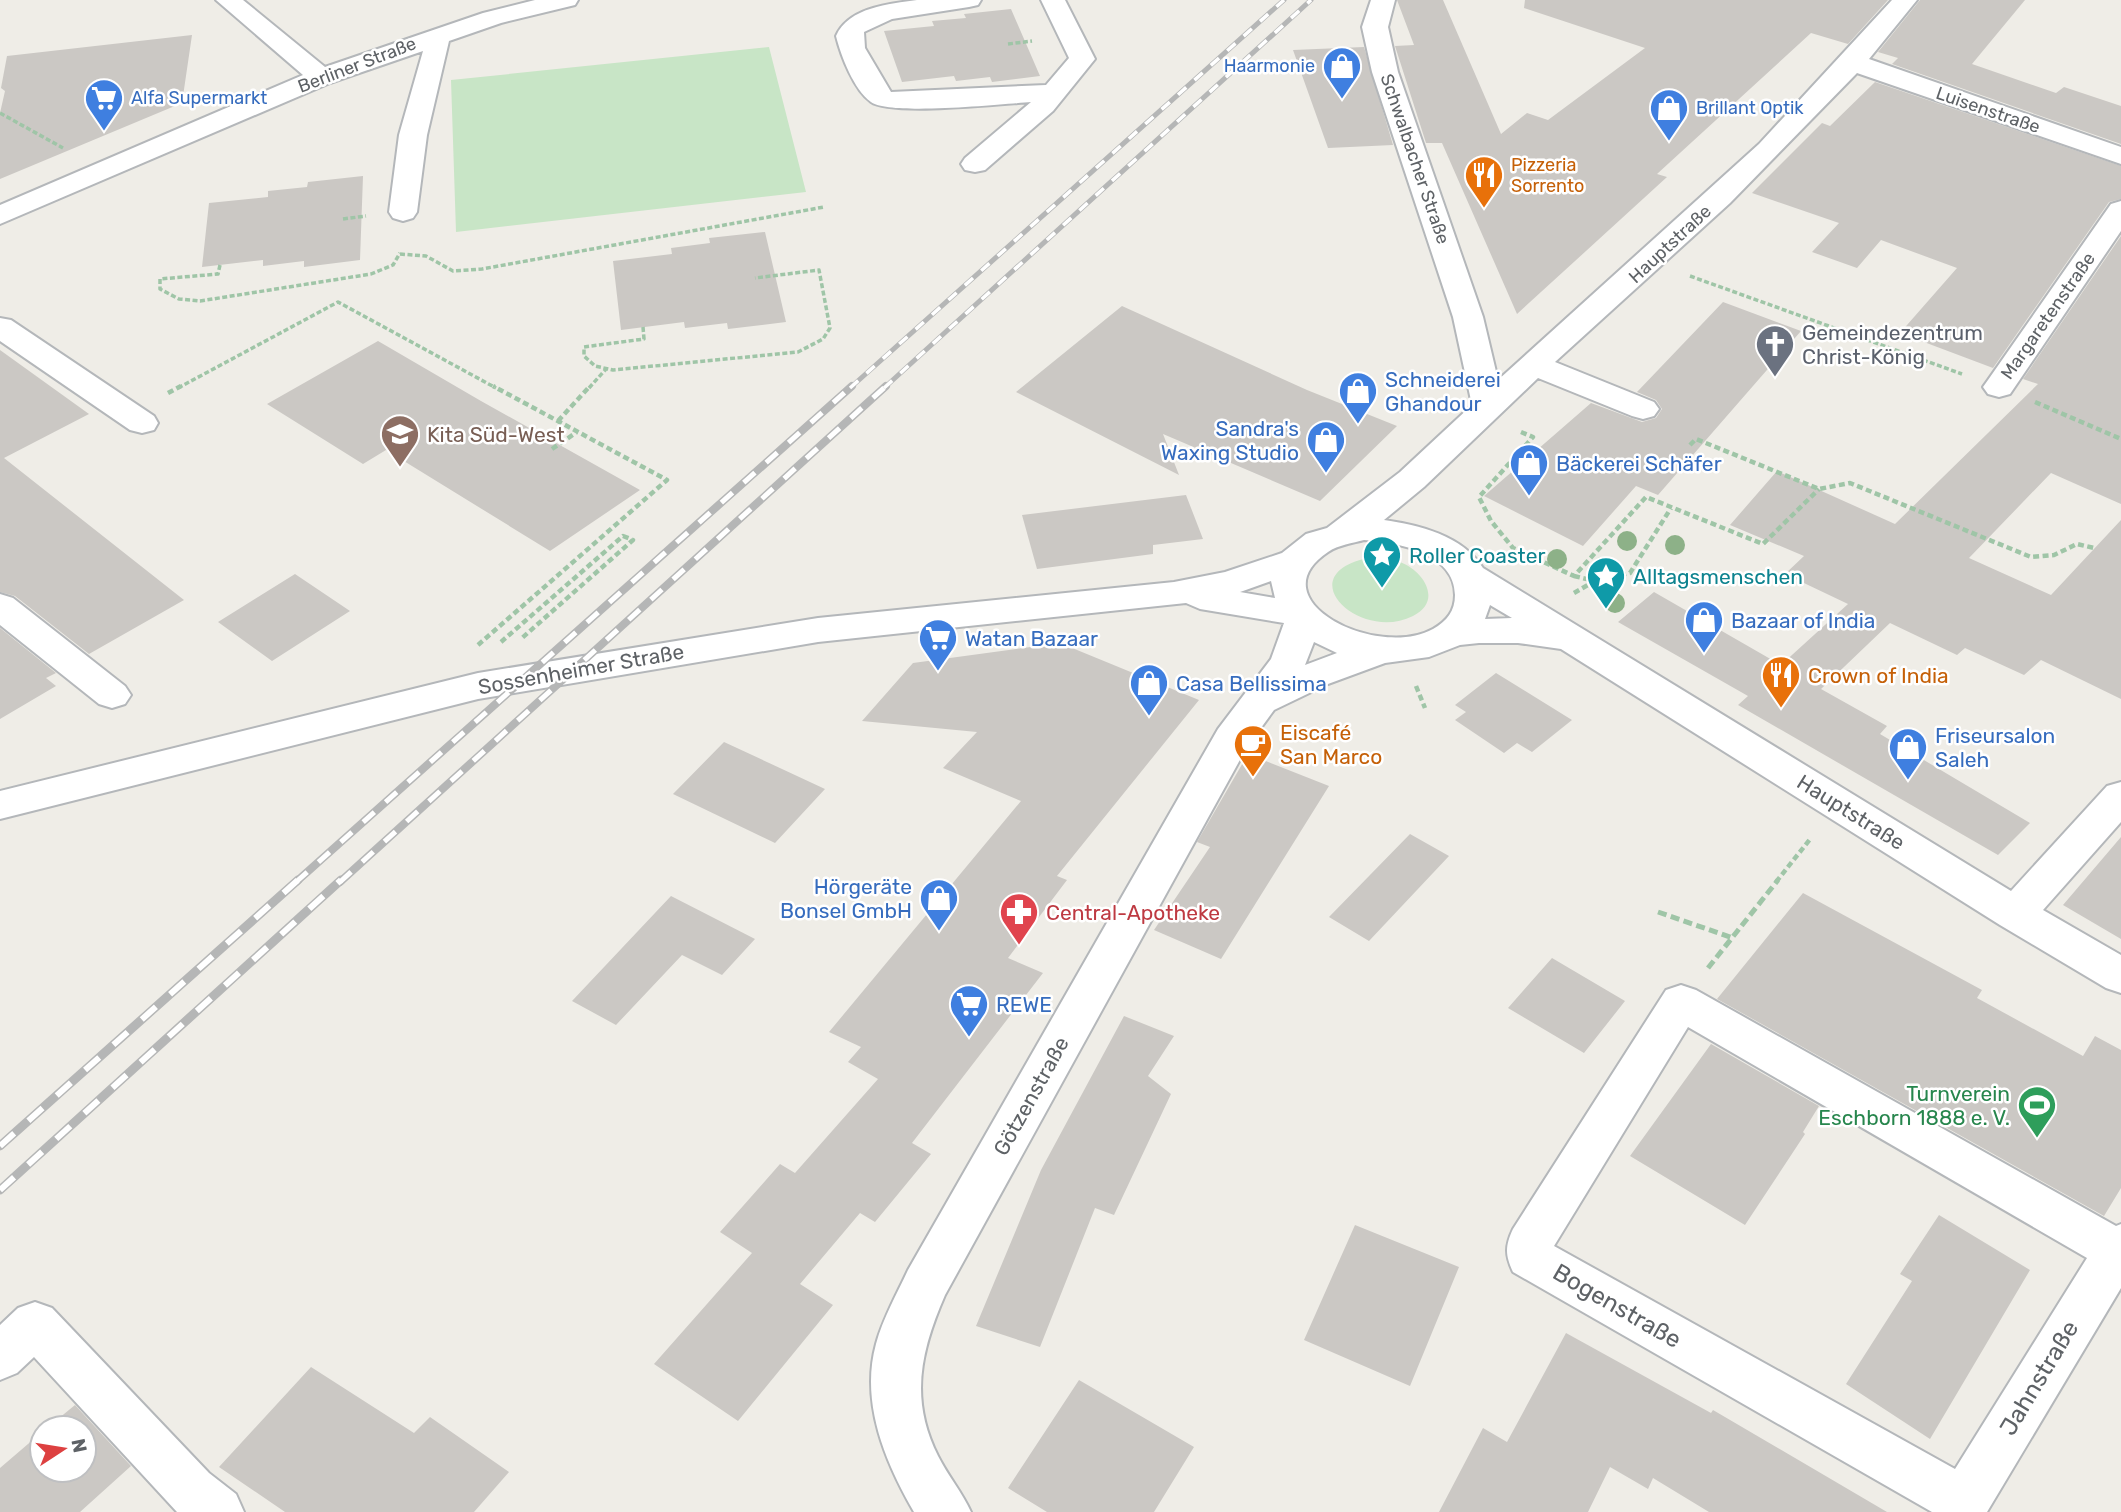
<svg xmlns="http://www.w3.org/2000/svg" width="2121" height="1512" font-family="Rubik,sans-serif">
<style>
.green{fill:#c8e5c6}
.building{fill:#cbc8c4}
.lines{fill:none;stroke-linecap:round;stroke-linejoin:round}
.minor-casing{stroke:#b4b7ba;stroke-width:4}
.path-far2{stroke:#9fc5a7;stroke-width:3.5;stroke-dasharray:5 2.5;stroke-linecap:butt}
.path-far1{stroke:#9fc5a7;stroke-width:4.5;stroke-dasharray:6 3.5;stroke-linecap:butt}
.path{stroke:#9fc5a7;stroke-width:5;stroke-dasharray:9 4.5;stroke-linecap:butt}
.minor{fill:#fff;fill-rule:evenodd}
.rail-far2-casing{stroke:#b5b6b6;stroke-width:5}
.rail-far1-casing{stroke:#b5b6b6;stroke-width:8}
.rail-casing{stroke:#b5b6b6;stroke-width:9}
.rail-far2{stroke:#fff;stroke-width:3.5;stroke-dasharray:11;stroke-linecap:butt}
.rail-far1{stroke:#fff;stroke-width:5;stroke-dasharray:15;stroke-linecap:butt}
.rail{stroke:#fff;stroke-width:6;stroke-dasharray:19;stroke-linecap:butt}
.tree{fill:#8db188}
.labels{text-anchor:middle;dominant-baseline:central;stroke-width:5;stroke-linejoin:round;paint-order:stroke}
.far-street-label{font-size:18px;fill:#5e6266;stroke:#fff}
.far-shop-label{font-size:18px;fill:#366cbe;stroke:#fff;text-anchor:start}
.far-food-label{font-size:18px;fill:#c56008;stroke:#fff;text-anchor:start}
.worship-label{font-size:21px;fill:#5b616d;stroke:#fff;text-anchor:start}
.shop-label{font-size:21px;fill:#366cbe;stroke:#fff;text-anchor:start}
.education-label{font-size:21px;fill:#785e54;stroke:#fff;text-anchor:start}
.culture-label{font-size:21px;fill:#0d838f;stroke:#fff;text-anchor:start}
.street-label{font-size:21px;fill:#5e6266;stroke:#fff}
.food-label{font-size:21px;fill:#c56008;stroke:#fff;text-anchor:start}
.health-label{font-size:21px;fill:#be3a42;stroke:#fff;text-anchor:start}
.leisure-label{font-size:21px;fill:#27864d;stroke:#fff;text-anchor:end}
.near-street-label{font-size:24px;fill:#5e6266;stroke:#fff}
</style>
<rect width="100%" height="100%" fill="#efede7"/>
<path class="green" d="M 769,47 L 806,192 L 456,232 L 451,80 Z
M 1368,558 C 1379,558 1390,558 1400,562 C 1424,571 1443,601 1413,616 C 1360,643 1288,575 1368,558 Z"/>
<path class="building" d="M 1397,0 L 1443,0 L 1501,134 L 1527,113 L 1548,120 L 1645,48 L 1524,8 L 1525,0 L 1888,0 L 1848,44 L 1811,33 L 1657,174 L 1667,177 L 1517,314 L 1442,143 L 1426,143 L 1395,46 L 1414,45 Z
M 1920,0 L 2025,0 L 1972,64 L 2056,93 L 2064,87 L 2121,106 L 2121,144 L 1892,64 L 1898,58 L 1878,52 Z
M 1011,9 L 1040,76 L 992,82 L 990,77 L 956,81 L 954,76 L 902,82 L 884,31 L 934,26 L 932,21 L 966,18 L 964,14 Z
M 192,35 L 182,103 L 0,179 L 0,113 L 5,91 L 1,88 L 7,56 Z
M 1364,47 L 1393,145 L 1328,148 L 1293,50 Z
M 1875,82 L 2121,166 L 2121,199 L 2109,202 L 1993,368 L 1900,333 L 1957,268 L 1881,240 L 1857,268 L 1812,252 L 1839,223 L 1752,193 L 1822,123 L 1830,126 Z
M 363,176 L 360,260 L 304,267 L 304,261 L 263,266 L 263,260 L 202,267 L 209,203 L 268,197 L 268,191 L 307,187 L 308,182 Z
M 765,232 L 786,322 L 728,329 L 727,323 L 685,328 L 684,322 L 621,330 L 613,261 L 672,254 L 671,248 L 710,243 L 709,238 Z
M 2121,236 L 2121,504 L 2051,473 L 1969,558 L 2051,595 L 2121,520 L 2121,699 L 2041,660 L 2024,675 L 1965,648 L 1957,655 L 1890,623 L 1821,689 L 1887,726 L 1880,734 L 2030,823 L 1998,855 L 1738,705 L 1748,696 L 1618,622 L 1654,592 L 1781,665 L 1848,604 L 1785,574 L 1804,556 L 1730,525 L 1777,471 L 1895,524 L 2038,384 L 2023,379 Z
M 1723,302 L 1801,331 L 1658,495 L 1636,486 L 1583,546 L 1484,496 L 1591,403 L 1642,422 L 1656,418 L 1662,409 L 1656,400 L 1637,392 Z
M 1122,306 L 1307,390 L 1397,426 L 1320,501 L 1163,434 L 1179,475 L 1016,392 Z
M 378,341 L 481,401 L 640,490 L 550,551 L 386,450 L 363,464 L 267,404 Z
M 0,350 L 89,414 L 4,458 L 184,600 L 89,654 L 15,596 L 0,592 Z
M 1186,495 L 1203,539 L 1153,545 L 1153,554 L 1037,569 L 1022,515 Z
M 295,574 L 350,611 L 272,661 L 218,622 Z
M 0,628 L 56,673 L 46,678 L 56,686 L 0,719 Z
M 1060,643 L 1199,700 L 1057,876 L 1067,880 L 1008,958 L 1043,973 L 912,1143 L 931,1154 L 875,1222 L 860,1213 L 800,1284 L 833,1305 L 738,1421 L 654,1364 L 752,1253 L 720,1232 L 780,1164 L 795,1173 L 878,1079 L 848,1062 L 861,1047 L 829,1032 L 1021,801 L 943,768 L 977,732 L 862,721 L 913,663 Z
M 1496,673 L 1572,720 L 1532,752 L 1517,743 L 1504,753 L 1455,720 L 1466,712 L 1455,705 Z
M 724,742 L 825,789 L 775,843 L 673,794 Z
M 1248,754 L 1329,786 L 1221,959 L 1154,930 L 1210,847 L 1197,842 Z
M 1410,834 L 1449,856 L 1369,941 L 1329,917 Z
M 2121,837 L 2121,939 L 2063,905 Z
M 1803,893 L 1982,990 L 1977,998 L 2083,1056 L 2095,1036 L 2121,1050 L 2121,1188 L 2104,1216 L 1717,999 Z
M 671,896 L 755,939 L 722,975 L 682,955 L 616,1025 L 572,1001 Z
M 1552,958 L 1625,1001 L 1584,1053 L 1508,1008 Z
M 1124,1016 L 1174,1036 L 1148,1076 L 1171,1094 L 1114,1215 L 1095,1208 L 1040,1347 L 976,1326 L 1041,1170 Z
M 1711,1044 L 1819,1106 L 1803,1132 L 1805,1134 L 1745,1225 L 1630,1156 Z
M 1939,1215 L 2030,1270 L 1930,1439 L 1846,1384 L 1912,1281 L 1900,1274 Z
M 1355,1225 L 1459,1267 L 1410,1386 L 1304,1340 Z
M 1566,1333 L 1711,1413 L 1713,1410 L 1887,1512 L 1709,1512 L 1653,1478 L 1648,1489 L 1610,1467 L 1588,1512 L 1439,1512 L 1483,1428 L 1507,1442 Z
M 311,1367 L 414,1433 L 430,1417 L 509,1472 L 474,1512 L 285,1512 L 219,1467 Z
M 1079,1380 L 1194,1447 L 1154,1512 L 1047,1512 L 1008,1488 Z
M 75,1405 L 131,1466 L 80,1512 L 0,1512 L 0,1468 L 42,1432 L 42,1470 L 84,1470 L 84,1428 L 47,1428 Z"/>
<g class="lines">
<g class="minor-casing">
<path id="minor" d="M 216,0 L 243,0 L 325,67 L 483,13 L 535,0 L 578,0 L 575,5 L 501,23 L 449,41 L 427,135 L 417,212 L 413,218 L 403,221 L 393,218 L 389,212 L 399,135 L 423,51 L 330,83 L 0,224 L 0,205 L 303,75 Z
M 917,0 L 981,0 L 978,5 L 969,7 L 892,19 L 864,32 L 865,48 L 891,92 L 1046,85 L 1069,58 L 1041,0 L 1065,0 L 1095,59 L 1053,111 L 985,170 L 975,172 L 965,170 L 961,164 L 965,158 L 1031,102 C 1002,104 890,116 871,102 C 854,90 841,56 836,36 C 849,7 889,4 917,0 Z
M 1371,0 L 1395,0 L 1388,27 L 1398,72 L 1483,317 L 1498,380 L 1759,144 L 1892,0 L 1917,0 L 1869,59 L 2121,147 L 2121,164 L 1857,73 L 1730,203 L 1555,362 L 1654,402 L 1659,409 L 1654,416 L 1643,419 L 1632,416 L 1538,378 L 1424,487 L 1384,520 C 1419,525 1462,535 1483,568 L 2011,891 L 2107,786 L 2121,782 L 2121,822 L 2043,910 L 2121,955 L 2121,993 L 2106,988 L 2000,925 L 1561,649 L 1518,643 L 1479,643 L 1460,645 L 1429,657 L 1385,663 L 1328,684 L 1274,710 L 1247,747 L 945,1295 C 921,1350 909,1399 938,1456 C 948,1476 962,1492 971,1512 L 914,1512 C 885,1462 860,1402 876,1344 C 883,1318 897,1294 908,1270 L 1218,729 L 1271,659 L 1284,623 L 1200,609 L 1186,603 L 818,642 L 478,699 L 0,819 L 0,791 L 478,673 L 818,618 L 1174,582 L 1225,572 L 1282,553 L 1306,534 L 1327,528 L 1400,472 L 1472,405 L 1453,317 L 1372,72 L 1362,27 ZM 1364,540 C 1397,542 1455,553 1455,595 C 1455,611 1447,621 1433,629 C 1377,660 1256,600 1328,552 C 1338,545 1353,543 1364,540 ZM 1271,581 L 1275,598 L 1240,592 L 1243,591 ZM 1490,605 L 1512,618 L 1485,619 ZM 1314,642 L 1337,653 L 1305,665 Z
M 2121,201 L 2121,231 L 2010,394 L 1999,397 L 1988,394 L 1983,387 L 1988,380 L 2111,204 Z
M 0,318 L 11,320 L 154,416 L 158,423 L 154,430 L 142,433 L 130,430 L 0,341 Z
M 0,594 L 13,598 L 125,686 L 131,695 L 125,704 L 112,708 L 99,704 L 0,625 Z
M 1681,985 L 1696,990 L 2116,1226 L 2121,1224 L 2121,1288 L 1987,1512 L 1932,1512 L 1513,1272 C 1505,1255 1505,1246 1513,1229 L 1666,990 ZM 1688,1027 L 2087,1258 L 1955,1469 L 1554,1246 Z
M 35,1302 L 52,1308 L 209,1473 L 236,1494 L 244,1512 L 177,1512 L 34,1357 L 17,1373 L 0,1380 L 0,1325 L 18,1308 Z"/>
</g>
<path class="path-far2" d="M 1008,44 L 1032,41
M 0,113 L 63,148
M 343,219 L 366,216
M 400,254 L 426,256 L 453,271 L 482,269 L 824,207
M 220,265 L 218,274 L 160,279 L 160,289 L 179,299 L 200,301 L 371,274 L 393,265 L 400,253
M 1690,276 L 1962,374
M 643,327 L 644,339 L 584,347 L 584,356 L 595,366 L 613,370 L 798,352 L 823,339 L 830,328 L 819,270 L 755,278
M 178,388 L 338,302 L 496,388
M 589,388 L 606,369"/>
<path class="path-far1" d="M 168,393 L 181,386
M 2035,402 L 2121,439
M 558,421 L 590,386
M 1521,432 L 1533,437 L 1479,497 L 1491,521 L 1513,548 L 1574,576 L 1646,497 L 1763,544 L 1819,489
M 1690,445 L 1696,439 L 1819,489 L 1850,483 L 2031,557 L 2054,555 L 2077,544 L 2094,548
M 552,449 L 577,432
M 1574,576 L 1595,581 L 1630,573 L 1671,508
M 1574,593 L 1593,582
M 501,642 L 623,536 L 633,540 L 522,638
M 478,645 L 667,480 L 493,386
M 1416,686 L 1425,708
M 1776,882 L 1811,838"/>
<path class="path" d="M 1658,912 L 1733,938
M 1708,968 L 1778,880"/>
<use href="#minor" class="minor"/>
<g class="rail-far2-casing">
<path id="rail-far2" d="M 850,388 L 1284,0
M 884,388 L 1311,0"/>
</g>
<g class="rail-far1-casing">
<path id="rail-far1" d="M 296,882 L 852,386
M 340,882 L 886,386"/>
</g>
<g class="rail-casing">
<path id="rail" d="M 0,1146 L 298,880
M 0,1190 L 341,880"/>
</g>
<use href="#rail-far2" class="rail-far2"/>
<use href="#rail-far1" class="rail-far1"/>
<use href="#rail" class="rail"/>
</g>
<g class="tree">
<circle cx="1627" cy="541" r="10"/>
<circle cx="1675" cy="545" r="10"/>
<circle cx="1557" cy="559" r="10"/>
<circle cx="1602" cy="567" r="10"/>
<circle cx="1615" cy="603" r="10"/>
</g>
<defs>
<g id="shop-pin" transform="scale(2.0125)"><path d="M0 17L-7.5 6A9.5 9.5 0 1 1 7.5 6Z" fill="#3f7fe0" stroke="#fff"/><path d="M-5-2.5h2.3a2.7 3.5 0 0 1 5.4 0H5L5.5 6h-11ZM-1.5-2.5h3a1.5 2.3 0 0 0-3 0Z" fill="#fff"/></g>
<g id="supermarket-pin" transform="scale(2.0125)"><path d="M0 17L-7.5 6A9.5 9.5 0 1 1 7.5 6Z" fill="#3f7fe0" stroke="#fff"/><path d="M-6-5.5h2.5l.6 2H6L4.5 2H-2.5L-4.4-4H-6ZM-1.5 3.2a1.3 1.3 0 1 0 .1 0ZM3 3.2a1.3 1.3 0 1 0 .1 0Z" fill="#fff"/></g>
<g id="restaurant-pin" transform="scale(2.0125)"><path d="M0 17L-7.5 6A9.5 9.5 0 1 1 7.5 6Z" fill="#e8710a" stroke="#fff"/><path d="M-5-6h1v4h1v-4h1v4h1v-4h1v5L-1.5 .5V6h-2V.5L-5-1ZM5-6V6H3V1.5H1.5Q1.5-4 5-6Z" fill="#fff"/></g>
<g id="church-pin" transform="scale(2.0125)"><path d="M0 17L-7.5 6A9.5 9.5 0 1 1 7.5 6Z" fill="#6b7280" stroke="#fff"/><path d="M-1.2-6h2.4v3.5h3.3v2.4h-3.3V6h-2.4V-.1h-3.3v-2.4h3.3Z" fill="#fff"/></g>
<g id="school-pin" transform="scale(2.0125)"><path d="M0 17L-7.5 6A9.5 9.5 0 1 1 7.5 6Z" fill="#8d6e63" stroke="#fff"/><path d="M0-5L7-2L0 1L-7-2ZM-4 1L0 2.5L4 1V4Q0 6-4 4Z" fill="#fff"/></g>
<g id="sight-pin" transform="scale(2.0125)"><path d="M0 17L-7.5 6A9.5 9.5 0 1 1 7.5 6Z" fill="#0f9aa8" stroke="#fff"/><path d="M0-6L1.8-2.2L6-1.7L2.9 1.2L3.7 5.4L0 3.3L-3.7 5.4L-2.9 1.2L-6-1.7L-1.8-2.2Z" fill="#fff"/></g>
<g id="cafe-pin" transform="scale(2.0125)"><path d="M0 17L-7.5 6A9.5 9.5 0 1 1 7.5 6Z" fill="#e8710a" stroke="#fff"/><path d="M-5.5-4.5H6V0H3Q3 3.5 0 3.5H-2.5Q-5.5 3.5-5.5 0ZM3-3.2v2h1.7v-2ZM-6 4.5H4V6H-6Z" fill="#fff"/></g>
<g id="pharmacy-pin" transform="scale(2.0125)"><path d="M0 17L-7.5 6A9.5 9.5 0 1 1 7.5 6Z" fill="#e0444e" stroke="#fff"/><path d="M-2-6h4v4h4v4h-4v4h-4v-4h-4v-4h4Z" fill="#fff"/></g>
<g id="stadium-pin" transform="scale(2.0125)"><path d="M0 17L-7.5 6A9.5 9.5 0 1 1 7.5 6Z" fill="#2e9e5b" stroke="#fff"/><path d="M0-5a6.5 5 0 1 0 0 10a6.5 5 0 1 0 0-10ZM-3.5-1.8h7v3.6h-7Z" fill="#fff"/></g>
</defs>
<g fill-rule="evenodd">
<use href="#shop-pin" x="1342" y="66"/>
<use href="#supermarket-pin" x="104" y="98"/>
<use href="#shop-pin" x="1669" y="108"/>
<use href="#restaurant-pin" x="1484" y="175"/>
<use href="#church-pin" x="1775" y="344"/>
<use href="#shop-pin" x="1358" y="391"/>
<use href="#school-pin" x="400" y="434"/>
<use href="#shop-pin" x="1326" y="440"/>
<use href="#shop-pin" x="1529" y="463"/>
<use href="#sight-pin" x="1382" y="555"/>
<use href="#sight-pin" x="1606" y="576"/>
<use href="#shop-pin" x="1704" y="620"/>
<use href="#supermarket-pin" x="938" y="638"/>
<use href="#restaurant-pin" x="1781" y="675"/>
<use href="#shop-pin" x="1149" y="683"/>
<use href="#cafe-pin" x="1253" y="744"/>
<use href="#shop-pin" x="1908" y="747"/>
<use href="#shop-pin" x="939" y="898"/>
<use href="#pharmacy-pin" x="1019" y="912"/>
<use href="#supermarket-pin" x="969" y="1004"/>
<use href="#stadium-pin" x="2037" y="1105"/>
</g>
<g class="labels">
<g class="far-street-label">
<text transform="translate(357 65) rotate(-21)">Berliner Straße</text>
<text transform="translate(1988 110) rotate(19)">Luisenstraße</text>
<text transform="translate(1415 159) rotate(71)">Schwalbacher Straße</text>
<text transform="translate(1670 244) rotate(-43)">Hauptstraße</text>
<text transform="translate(2048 316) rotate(-55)">Margaretenstraße</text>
</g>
<g class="far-shop-label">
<text x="1315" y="66" text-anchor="end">Haarmonie</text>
<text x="131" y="98">Alfa Supermarkt</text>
<text x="1696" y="108">Brillant Optik</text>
</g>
<g class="far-food-label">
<text x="1511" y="165">Pizzeria<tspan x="1511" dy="21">Sorrento</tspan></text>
</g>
<g class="worship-label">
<text x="1802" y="332">Gemeindezentrum<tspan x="1802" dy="24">Christ-König</tspan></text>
</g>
<g class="shop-label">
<text x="1385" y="379">Schneiderei<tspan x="1385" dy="24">Ghandour</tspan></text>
<text x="1299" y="428" text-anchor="end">Sandra's<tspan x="1299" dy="24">Waxing Studio</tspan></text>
<text x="1556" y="463">Bäckerei Schäfer</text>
<text x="1731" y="620">Bazaar of India</text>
<text x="965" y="638">Watan Bazaar</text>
<text x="1176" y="683">Casa Bellissima</text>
<text x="1935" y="735">Friseursalon<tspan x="1935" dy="24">Saleh</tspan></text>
<text x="912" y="886" text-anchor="end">Hörgeräte<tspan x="912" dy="24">Bonsel GmbH</tspan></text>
<text x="996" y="1004">REWE</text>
</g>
<g class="education-label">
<text x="427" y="434">Kita Süd-West</text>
</g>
<g class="culture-label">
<text x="1409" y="555">Roller Coaster</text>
<text x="1633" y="576">Alltagsmenschen</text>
</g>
<g class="street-label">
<text transform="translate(581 669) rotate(-10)">Sossenheimer Straße</text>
<text transform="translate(1851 812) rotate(32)">Hauptstraße</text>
<text transform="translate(1031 1096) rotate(-61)">Götzenstraße</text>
</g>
<g class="food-label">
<text x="1808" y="675">Crown of India</text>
<text x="1280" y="732">Eiscafé<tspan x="1280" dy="24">San Marco</tspan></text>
</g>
<g class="health-label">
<text x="1046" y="912">Central-Apotheke</text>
</g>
<g class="leisure-label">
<text x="2010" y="1093">Turnverein<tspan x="2010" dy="24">Eschborn 1888 e. V.</tspan></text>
</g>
<g class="near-street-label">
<text transform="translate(1617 1306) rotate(30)">Bogenstraße</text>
<text transform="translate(2039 1378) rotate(-59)">Jahnstraße</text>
</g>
</g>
<g transform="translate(63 1449) rotate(78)"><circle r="33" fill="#ffffff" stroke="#bfc0c2" stroke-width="2"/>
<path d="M0-5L12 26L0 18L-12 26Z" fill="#dd4040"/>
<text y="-10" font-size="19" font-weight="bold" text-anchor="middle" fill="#5e6266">N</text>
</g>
</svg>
